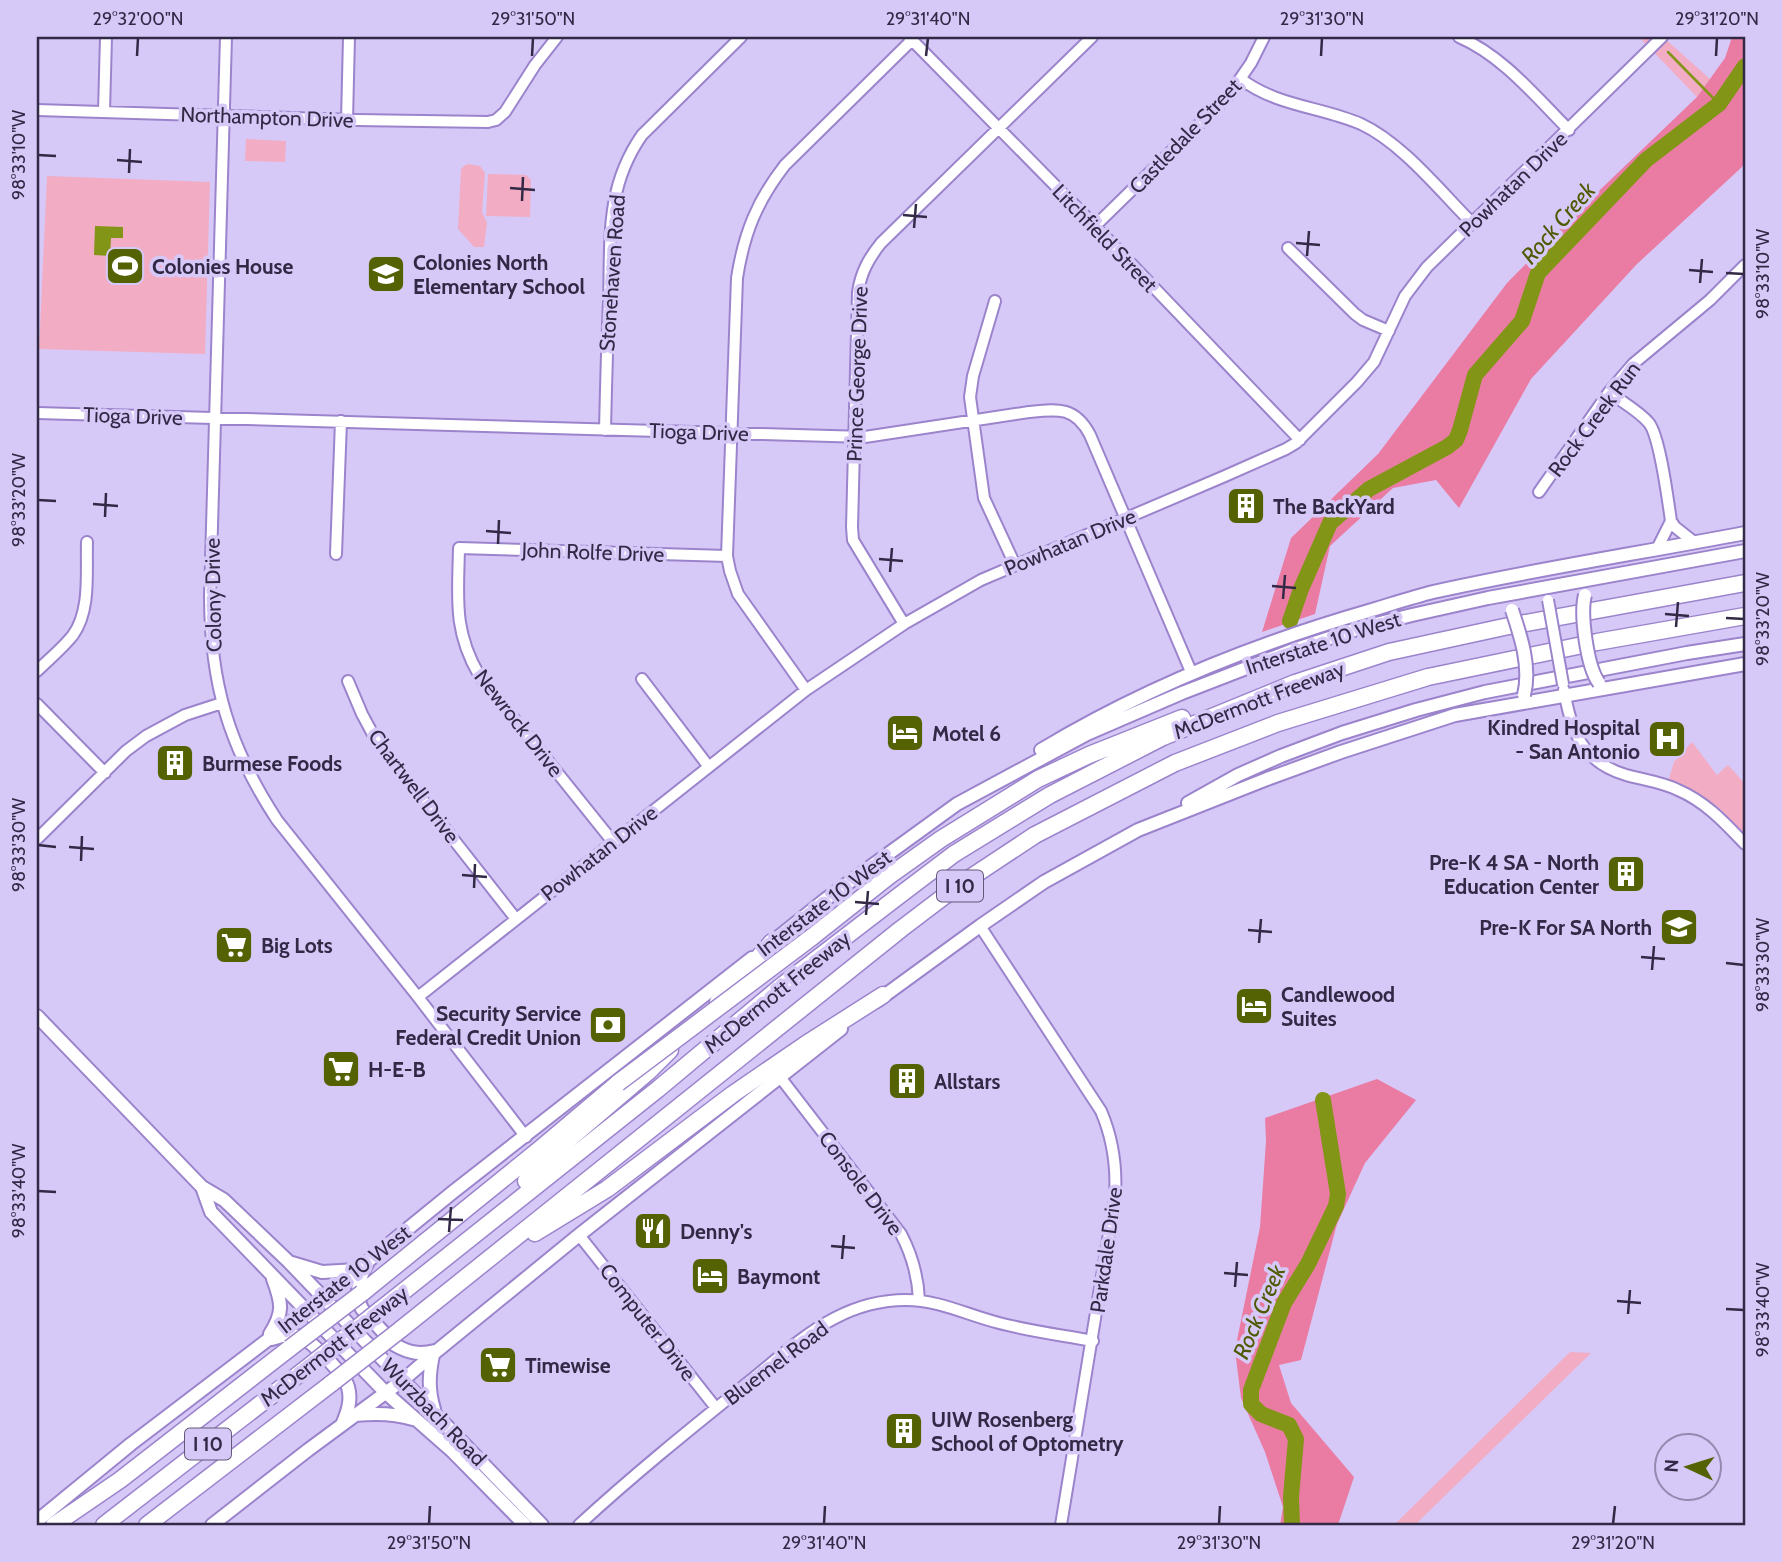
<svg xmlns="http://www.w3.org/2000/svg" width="1782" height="1562" font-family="Cabin,sans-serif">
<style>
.green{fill:#f2acc3}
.forest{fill:#ea7ca4}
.water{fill:#829516}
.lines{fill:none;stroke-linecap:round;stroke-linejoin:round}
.stream{stroke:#829516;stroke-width:2.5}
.river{stroke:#829516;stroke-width:16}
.minor-casing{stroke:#9b84cc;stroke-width:14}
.major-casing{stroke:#9b84cc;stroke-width:16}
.highway-casing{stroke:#9b84cc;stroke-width:19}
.minor{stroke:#fff;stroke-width:10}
.major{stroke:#fff;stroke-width:12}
.highway{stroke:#fff;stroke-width:16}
.minor-bridge-casing{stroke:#9b84cc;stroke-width:14;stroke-linecap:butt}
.major-bridge-casing{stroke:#9b84cc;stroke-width:16;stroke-linecap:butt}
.highway-bridge-casing{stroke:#9b84cc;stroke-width:19;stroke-linecap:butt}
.minor-bridge{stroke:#fff;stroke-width:10}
.major-bridge{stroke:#fff;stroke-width:12}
.highway-bridge{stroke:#fff;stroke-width:16}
.ticks{fill:none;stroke:#322946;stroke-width:2.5}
.labels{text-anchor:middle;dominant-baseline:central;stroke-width:7;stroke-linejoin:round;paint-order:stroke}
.shield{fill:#d7c9f7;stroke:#64597b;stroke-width:2}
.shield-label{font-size:19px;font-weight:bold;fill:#322946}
.street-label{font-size:21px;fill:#322946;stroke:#d7c9f7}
.poi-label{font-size:21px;font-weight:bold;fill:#322946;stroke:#d7c9f7;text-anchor:start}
.water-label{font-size:23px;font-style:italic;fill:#4e5a01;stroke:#d7c9f7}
.neatline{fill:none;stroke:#322946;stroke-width:2.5}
.ticks-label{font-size:18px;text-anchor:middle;fill:#322946}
</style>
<rect width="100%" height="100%" fill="#d7c9f7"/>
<path class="green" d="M 1639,37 L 1663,37 L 1710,79 L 1697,97 Z
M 246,139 L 286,141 L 285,162 L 245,161 Z
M 468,164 L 480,166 L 485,173 L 482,212 L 487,223 L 484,247 L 474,247 L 458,229 L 461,169 L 464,166 Z
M 488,174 L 526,175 L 531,180 L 530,217 L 486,216 Z
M 47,176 L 210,182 L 205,354 L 39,349 Z
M 1692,742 L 1717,775 L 1728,765 L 1745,784 L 1745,834 L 1718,807 L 1698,794 L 1669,779 L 1674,762 Z
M 1570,1352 L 1591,1353 L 1415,1525 L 1394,1525 Z"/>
<path class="forest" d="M 1732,37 L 1745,37 L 1745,160 L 1742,167 L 1637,264 L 1531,379 L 1459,508 L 1436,480 L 1393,488 L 1330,546 L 1315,614 L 1262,632 L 1291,538 L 1378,454 L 1507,283 L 1579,210 L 1697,97 L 1725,58 Z
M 1377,1079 L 1416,1100 L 1365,1163 L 1337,1224 L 1301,1360 L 1279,1365 L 1291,1403 L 1354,1477 L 1338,1525 L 1280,1525 L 1283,1507 L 1265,1452 L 1241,1398 L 1235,1350 L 1260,1227 L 1266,1141 L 1265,1118 Z"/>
<path class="water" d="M 95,226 L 123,227 L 123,238 L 111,238 L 110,256 L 94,255 Z"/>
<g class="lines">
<path class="stream" d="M 1668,52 L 1719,104"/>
<path class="river" d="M 1290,621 L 1301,589 L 1330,523 L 1369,489 L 1447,447 L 1456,440 L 1460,430 L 1475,375 L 1522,321 L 1538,273 L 1646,160 L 1719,104 L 1745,66
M 1292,1525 L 1291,1497 L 1296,1439 L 1289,1425 L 1261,1414 L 1251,1404 L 1251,1390 L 1284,1303 L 1308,1264 L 1336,1206 L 1338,1194 L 1323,1100"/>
<g class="minor-casing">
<path id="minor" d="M 226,37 L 210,596 C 210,683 229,747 277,820 L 418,997 L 526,1137
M 909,37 L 1095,226 L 1300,440
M 1459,37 C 1503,56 1535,96 1569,130
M 1241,79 C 1276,106 1322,107 1361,124 C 1402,143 1440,191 1472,223
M 37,110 L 356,120 L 488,122 L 496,120 L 505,112 L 535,65 L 557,37
M 104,112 L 106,37
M 347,120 L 349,37
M 1095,226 L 1229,95 L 1251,63 L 1264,37
M 1288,248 L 1355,314 L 1363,320 L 1389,331
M 995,301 L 973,376 L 970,397 L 984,498 L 1015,565
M 1609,392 C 1622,402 1639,411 1649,423 C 1660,437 1668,501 1671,521
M 37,413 L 865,437 L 1029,412 C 1057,409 1075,406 1090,435 L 1192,674
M 605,430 C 606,387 607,344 609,301 C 611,239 605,188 642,135 L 741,37
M 1539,492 L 1609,392 L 1633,364 L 1710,300 L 1745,265
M 1657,549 L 1671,521 L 1675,527 L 1694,542
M 336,554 L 341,421
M 904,624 L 853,540 L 852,527 L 858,292 C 861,272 869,258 881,243 L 1092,37
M 37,671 C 48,660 63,648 73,635 C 91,610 86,572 87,542
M 642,679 L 709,767
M 348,681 L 362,714 L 377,742 L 516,919
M 806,690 L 738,594 L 730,571 L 727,556 L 737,278 C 744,233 757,201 785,165 L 912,40
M 1564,690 C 1571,731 1582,762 1626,775 C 1644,780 1662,782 1678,790 C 1706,802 1725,823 1745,844
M 37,704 L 105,773
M 37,839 L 126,751 L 146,736 L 185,715 L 222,703
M 613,842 L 479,675 C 453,630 458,598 459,548 L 727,556
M 980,926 L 1101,1111 C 1113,1139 1117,1166 1115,1197 L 1061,1525
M 418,997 L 806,690 L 904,624 L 981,580 L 1225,476 L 1286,449 L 1296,443 L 1357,382 L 1374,362 L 1405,296 L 1427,267 L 1662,37
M 780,1077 L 901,1234 C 912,1255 918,1276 919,1300
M 579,1235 L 716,1408
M 579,1525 C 632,1476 689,1430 745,1385 C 774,1362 802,1335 835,1318 C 856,1307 882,1300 906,1300 C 939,1300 967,1315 999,1323 C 1029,1331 1061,1335 1093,1341"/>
</g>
<g class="major-casing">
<path id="major" d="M 1041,750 C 1144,688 1257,643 1372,610 C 1392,604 1413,597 1433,592 C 1536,569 1641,553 1745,533
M 1188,803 L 1238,775 L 1281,756 L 1342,733 L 1416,710 L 1485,692 L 1687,653 L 1745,644
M 766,947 L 826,899 L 957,804 L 1087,734 L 1182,693 L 1293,650 L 1360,628 L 1412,615 L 1488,598 L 1745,551
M 877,1001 L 980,926 L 1044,882 L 1138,830 L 1267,779 L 1341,752 L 1455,715 L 1745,664
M 37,1016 L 202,1187 L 224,1200 L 289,1262 L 542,1525
M 202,1187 L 211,1212 L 386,1393 L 452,1451 L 525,1525
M 292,1263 L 322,1272 L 357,1270
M 367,1264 C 359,1278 354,1294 362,1309 L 395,1345 C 409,1353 420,1355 435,1351
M 270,1334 C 284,1312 282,1303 273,1279
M 272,1339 C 280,1336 290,1334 299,1336 C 311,1340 345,1375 348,1387 C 352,1401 347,1413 342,1425
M 433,1355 C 429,1374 428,1390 434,1409
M 355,1415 C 375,1413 394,1413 413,1419
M 37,1521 L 131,1444 L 324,1297 L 453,1192 L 752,958
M 212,1525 L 308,1450 L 403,1380 L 438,1350 L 579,1235 L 841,1029"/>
</g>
<g class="highway-casing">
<path id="highway" d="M 812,937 L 889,876 L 941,839 L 1038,779 L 1089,755 L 1182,718
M 718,1002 L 738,981 L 772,942
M 526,1181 L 560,1147 L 648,1072 L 670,1050
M 535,1233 L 607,1189 L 733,1094 L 806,1044 L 883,995
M 362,1293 L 540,1149 L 618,1083
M 380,1310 L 658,1089 L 784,984 L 896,898 L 954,854 L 1050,795 L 1163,737 L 1295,683 L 1389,652 L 1504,627 L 1745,583
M 400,1330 L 901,929 L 955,888 L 1035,835 L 1175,763 L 1278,723 L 1428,677 L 1597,642 L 1745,616
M 54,1525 L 120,1480 L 290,1348
M 104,1525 L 312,1364
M 147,1525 L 332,1383"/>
</g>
<use href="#minor" class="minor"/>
<use href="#major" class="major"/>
<use href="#highway" class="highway"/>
<g class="minor-bridge-casing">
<path id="minor-bridge" d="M 1548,600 L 1563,684"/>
</g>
<g class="major-bridge-casing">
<path id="major-bridge" d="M 1585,595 C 1580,614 1587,667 1599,683
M 1512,610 C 1521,637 1531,667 1524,695"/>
</g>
<g class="highway-bridge-casing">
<path id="highway-bridge" d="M 618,1083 L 812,937
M 290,1348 L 362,1293
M 312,1364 L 380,1310
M 332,1383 L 400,1330"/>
</g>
<use href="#minor-bridge" class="minor-bridge"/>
<use href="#major-bridge" class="major-bridge"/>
<use href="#highway-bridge" class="highway-bridge"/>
</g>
<path class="ticks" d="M 137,56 L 138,38M 532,56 L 533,38M 926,56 L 928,38M 1321,56 L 1322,38M 1716,56 L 1717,38M 38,155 L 56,156M 117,160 L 142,162M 129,173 L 130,149M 510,188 L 535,190M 522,201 L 523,177M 903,215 L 927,217M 914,228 L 916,204M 1296,243 L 1320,245M 1307,256 L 1309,231M 1689,270 L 1713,272M 1726,273 L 1744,274M 1700,283 L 1702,259M 38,500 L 56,501M 93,504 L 118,506M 105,517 L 106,493M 486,531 L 511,533M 498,544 L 499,520M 879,559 L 903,561M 890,572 L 892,548M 1272,586 L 1296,588M 1283,599 L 1285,575M 1665,614 L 1689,616M 1726,618 L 1744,619M 1676,627 L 1678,602M 38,845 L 56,847M 69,847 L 94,849M 81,861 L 82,836M 462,875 L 487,877M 474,888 L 475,864M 855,902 L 879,904M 866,915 L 868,891M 1248,930 L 1272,932M 1259,943 L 1261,919M 1641,957 L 1665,959M 1726,963 L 1744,965M 1652,970 L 1654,946M 38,1191 L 56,1192M 438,1219 L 463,1220M 449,1232 L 451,1207M 831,1246 L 855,1248M 842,1259 L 844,1235M 1224,1273 L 1248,1275M 1235,1287 L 1237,1262M 1617,1301 L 1641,1303M 1726,1309 L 1744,1310M 1628,1314 L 1630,1290M 429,1524 L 430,1506M 824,1524 L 825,1506M 1219,1524 L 1220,1506M 1613,1524 L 1615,1506"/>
<defs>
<g id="stadium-square" transform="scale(2.0125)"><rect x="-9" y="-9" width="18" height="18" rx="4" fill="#556203" stroke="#d7c9f7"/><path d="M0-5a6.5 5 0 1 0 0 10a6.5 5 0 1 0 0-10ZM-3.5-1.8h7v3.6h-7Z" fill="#fff"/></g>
<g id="school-square" transform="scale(2.0125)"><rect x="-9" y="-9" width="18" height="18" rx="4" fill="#556203" stroke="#d7c9f7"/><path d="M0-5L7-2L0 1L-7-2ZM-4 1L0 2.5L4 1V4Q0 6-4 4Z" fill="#fff"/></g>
<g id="building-square" transform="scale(2.0125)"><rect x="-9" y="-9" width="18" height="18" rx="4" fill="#556203" stroke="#d7c9f7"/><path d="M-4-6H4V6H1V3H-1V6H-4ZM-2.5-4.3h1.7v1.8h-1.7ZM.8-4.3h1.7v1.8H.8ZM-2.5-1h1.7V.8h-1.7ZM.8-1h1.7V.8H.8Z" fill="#fff"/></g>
<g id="hotel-square" transform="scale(2.0125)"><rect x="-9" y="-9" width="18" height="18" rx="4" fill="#556203" stroke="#d7c9f7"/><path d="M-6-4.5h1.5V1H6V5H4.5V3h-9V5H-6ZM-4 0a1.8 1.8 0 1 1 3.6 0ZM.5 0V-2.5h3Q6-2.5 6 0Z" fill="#fff"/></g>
<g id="hospital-square" transform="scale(2.0125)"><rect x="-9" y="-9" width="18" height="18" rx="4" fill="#556203" stroke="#d7c9f7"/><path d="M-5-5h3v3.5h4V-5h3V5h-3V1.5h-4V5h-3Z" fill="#fff"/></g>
<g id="supermarket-square" transform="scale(2.0125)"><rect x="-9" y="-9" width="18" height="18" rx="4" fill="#556203" stroke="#d7c9f7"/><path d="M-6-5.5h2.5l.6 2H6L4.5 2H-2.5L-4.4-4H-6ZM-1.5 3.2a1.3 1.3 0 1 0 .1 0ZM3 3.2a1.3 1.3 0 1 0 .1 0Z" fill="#fff"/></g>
<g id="bank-square" transform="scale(2.0125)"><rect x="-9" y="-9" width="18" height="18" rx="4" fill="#556203" stroke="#d7c9f7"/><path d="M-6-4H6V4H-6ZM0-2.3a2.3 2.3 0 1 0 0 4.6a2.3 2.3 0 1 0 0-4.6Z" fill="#fff"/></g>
<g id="restaurant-square" transform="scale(2.0125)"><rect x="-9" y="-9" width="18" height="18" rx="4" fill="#556203" stroke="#d7c9f7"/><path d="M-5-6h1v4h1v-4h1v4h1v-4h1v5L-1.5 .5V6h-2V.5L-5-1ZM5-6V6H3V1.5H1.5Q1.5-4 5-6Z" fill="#fff"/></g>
</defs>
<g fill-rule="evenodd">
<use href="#stadium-square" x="125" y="266"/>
<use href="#school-square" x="386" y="274"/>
<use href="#building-square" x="1246" y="506"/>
<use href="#hotel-square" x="905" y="733"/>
<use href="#hospital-square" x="1667" y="739"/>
<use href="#building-square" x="175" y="763"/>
<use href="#building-square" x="1626" y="874"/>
<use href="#school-square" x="1679" y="927"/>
<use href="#supermarket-square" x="234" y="945"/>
<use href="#hotel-square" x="1254" y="1006"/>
<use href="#bank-square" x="608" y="1025"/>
<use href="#supermarket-square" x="341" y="1069"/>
<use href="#building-square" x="907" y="1081"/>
<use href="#restaurant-square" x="653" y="1231"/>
<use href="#hotel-square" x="710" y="1276"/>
<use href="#supermarket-square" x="498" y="1365"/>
<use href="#building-square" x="904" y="1431"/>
</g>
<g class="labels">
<g class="shield">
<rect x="937" y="870.5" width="46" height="31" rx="5"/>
<rect x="185" y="1428.5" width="46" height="31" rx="5"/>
</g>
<g class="shield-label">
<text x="960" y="886">I 10</text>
<text x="208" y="1444">I 10</text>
</g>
<g class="street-label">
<text transform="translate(267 117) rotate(2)">Northampton Drive</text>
<text transform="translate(1185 136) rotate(-46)">Castledale Street</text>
<text transform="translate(1513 184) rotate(-44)">Powhatan Drive</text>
<text transform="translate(1105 238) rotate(46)">Litchfield Street</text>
<text transform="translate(612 273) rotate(-86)">Stonehaven Road</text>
<text transform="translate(857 374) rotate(-88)">Prince George Drive</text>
<text transform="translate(133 416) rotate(2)">Tioga Drive</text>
<text transform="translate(1594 419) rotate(-53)">Rock Creek Run</text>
<text transform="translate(699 432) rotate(2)">Tioga Drive</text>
<text transform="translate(1070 542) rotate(-23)">Powhatan Drive</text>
<text transform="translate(593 552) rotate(2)">John Rolfe Drive</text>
<text transform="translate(213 595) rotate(-91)">Colony Drive</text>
<text transform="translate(1323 643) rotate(-18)">Interstate 10 West</text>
<text transform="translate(1259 700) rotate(-21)">McDermott Freeway</text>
<text transform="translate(519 723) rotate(52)">Newrock Drive</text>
<text transform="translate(414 786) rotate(53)">Chartwell Drive</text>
<text transform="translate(599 853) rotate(-38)">Powhatan Drive</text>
<text transform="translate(824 903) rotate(-37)">Interstate 10 West</text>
<text transform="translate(777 992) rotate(-39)">McDermott Freeway</text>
<text transform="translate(861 1183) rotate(53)">Console Drive</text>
<text transform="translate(1106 1250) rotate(-82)">Parkdale Drive</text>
<text transform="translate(344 1279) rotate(-38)">Interstate 10 West</text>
<text transform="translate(648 1322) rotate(52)">Computer Drive</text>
<text transform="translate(334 1346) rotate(-38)">McDermott Freeway</text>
<text transform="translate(776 1363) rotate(-37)">Bluemel Road</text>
<text transform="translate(434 1412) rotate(46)">Wurzbach Road</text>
</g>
<g class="poi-label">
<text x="413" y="262">Colonies North<tspan x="413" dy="24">Elementary School</tspan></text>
<text x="152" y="266">Colonies House</text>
<text x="1273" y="506">The BackYard</text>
<text x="1640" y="727" text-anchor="end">Kindred Hospital<tspan x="1640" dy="24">- San Antonio</tspan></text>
<text x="932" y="733">Motel 6</text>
<text x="202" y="763">Burmese Foods</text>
<text x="1599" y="862" text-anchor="end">Pre-K 4 SA - North<tspan x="1599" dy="24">Education Center</tspan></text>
<text x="1652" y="927" text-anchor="end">Pre-K For SA North</text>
<text x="261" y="945">Big Lots</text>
<text x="1281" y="994">Candlewood<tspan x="1281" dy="24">Suites</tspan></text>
<text x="581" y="1013" text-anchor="end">Security Service<tspan x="581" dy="24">Federal Credit Union</tspan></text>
<text x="368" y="1069">H-E-B</text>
<text x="934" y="1081">Allstars</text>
<text x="680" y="1231">Denny's</text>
<text x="737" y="1276">Baymont</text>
<text x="525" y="1365">Timewise</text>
<text x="931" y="1419">UIW Rosenberg<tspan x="931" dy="24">School of Optometry</tspan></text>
</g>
<g class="water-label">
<text transform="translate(1558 223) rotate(-49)">Rock Creek</text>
<text transform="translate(1259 1312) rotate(-67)">Rock Creek</text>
</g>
</g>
<rect width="1782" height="1562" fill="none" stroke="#d7c9f7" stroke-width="77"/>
<g transform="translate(1688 1467) rotate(274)"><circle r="33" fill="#d7c9f7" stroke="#9589b0" stroke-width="2"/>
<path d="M0-5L12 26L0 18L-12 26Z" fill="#556203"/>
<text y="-10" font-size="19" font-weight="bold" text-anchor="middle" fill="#322946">N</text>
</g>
<rect x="38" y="38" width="1706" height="1486" class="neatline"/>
<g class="ticks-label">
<text x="138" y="25">29°32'00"N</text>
<text x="533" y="25">29°31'50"N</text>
<text x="928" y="25">29°31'40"N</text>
<text x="1322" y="25">29°31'30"N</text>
<text x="1717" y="25">29°31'20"N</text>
<text transform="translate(19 155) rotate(-90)" y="6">98°33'10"W</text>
<text transform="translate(1763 274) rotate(-90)" y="6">98°33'10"W</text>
<text transform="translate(19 500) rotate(-90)" y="6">98°33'20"W</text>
<text transform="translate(1763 619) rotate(-90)" y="6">98°33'20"W</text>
<text transform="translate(19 845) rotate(-90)" y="6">98°33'30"W</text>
<text transform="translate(1763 965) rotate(-90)" y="6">98°33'30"W</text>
<text transform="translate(19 1191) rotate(-90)" y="6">98°33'40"W</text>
<text transform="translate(1763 1310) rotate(-90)" y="6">98°33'40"W</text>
<text x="429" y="1549">29°31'50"N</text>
<text x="824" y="1549">29°31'40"N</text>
<text x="1219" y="1549">29°31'30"N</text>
<text x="1613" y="1549">29°31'20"N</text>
</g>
</svg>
